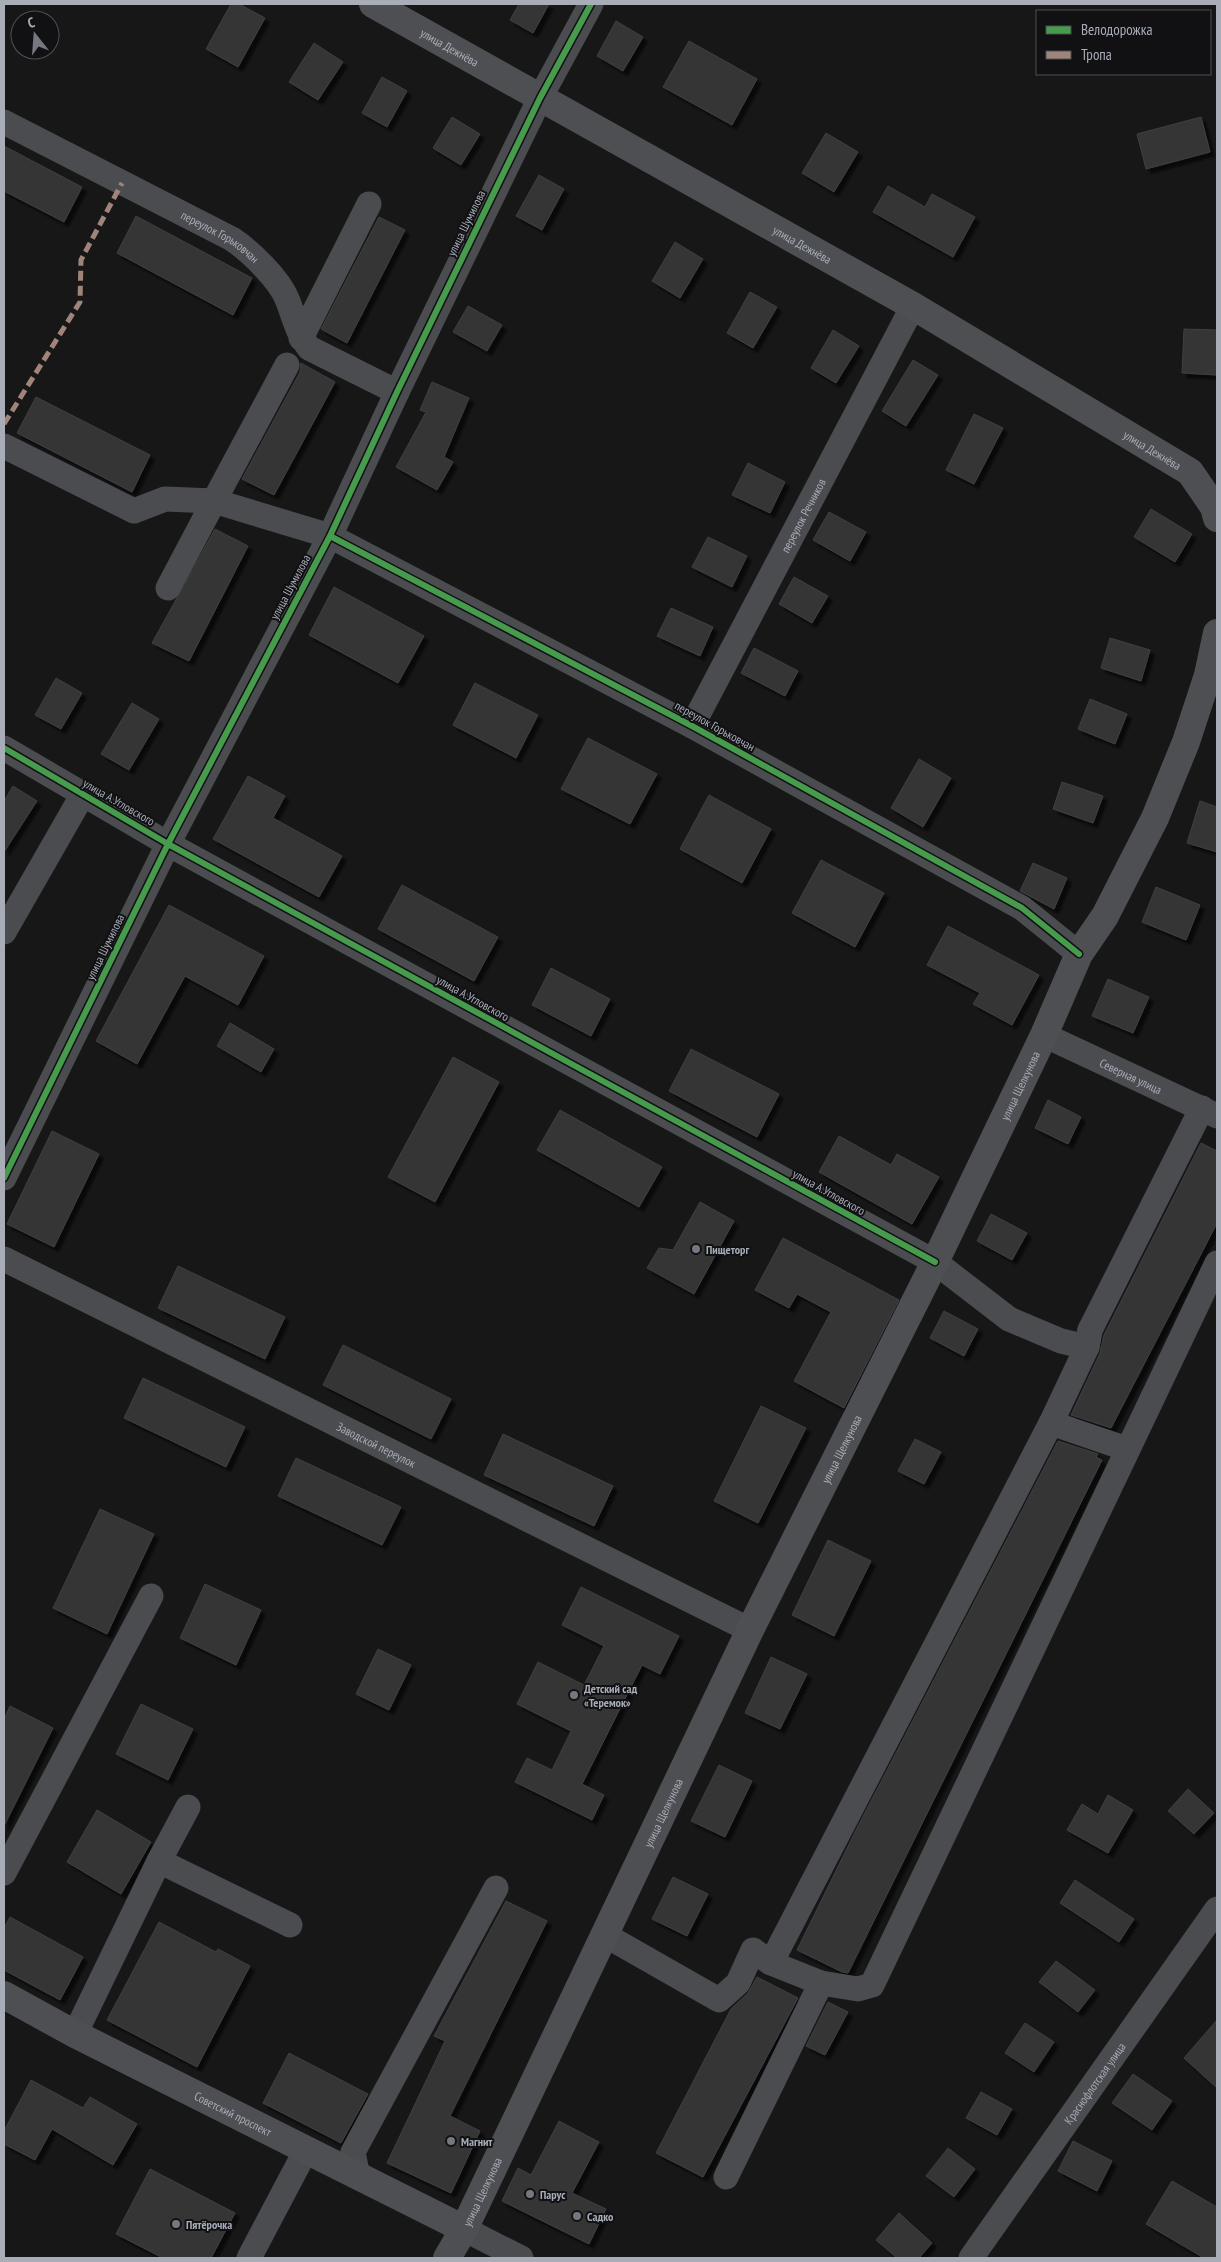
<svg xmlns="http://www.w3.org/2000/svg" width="1221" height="2262" font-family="'PT Sans Narrow',sans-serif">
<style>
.building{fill:#353536;stroke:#3f4043;filter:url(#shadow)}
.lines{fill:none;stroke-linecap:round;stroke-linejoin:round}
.minor{stroke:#4b4c50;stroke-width:25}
.major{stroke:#4d4f52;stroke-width:28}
.quiet{stroke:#a18479;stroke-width:5;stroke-dasharray:10 5;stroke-linecap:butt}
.cycleway-casing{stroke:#111113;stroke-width:9}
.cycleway{stroke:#469c4c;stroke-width:6}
.poi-dot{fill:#757880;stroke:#111113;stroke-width:2}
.labels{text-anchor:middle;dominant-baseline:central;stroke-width:4;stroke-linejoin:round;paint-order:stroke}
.street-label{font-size:12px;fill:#a8adb8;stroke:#111113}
.poi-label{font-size:12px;font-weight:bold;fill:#a8adb8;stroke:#111113;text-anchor:start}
</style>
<defs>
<filter id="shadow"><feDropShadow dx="4.5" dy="4.5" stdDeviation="1" flood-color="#0009"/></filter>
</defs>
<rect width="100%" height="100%" fill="#171717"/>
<path class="building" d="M 231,4 L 239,4 L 265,18 L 238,67 L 206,49 Z
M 519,4 L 549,4 L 533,33 L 510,20 Z
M 616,21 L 643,37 L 623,71 L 597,56 Z
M 689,41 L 757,79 L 732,125 L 663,87 Z
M 314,43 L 343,62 L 318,100 L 289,82 Z
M 382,77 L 407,91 L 387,127 L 362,113 Z
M 452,117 L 480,134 L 461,165 L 433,148 Z
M 1201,117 L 1210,152 L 1146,169 L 1137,134 Z
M 826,133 L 858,152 L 834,192 L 802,173 Z
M 4,146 L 82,187 L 64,222 L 4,191 Z
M 539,175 L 564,189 L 542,230 L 516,216 Z
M 888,186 L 925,207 L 932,194 L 975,217 L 953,257 L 873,212 Z
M 136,216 L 252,278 L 233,315 L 117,253 Z
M 379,217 L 405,230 L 347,343 L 321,329 Z
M 675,242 L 703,259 L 680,298 L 652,281 Z
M 750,292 L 777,307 L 753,348 L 727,333 Z
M 468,306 L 502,325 L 487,351 L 453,332 Z
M 1184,329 L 1217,330 L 1217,375 L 1182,373 Z
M 833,330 L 859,346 L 836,383 L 811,368 Z
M 913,360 L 938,375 L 906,426 L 882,411 Z
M 301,363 L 335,382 L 274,495 L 242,479 L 300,372 Z
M 432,382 L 469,398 L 444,457 L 453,462 L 437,490 L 396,467 L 426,412 L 420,410 Z
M 36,397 L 150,455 L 132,492 L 17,433 Z
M 974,414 L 1003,428 L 974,484 L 946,470 Z
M 748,463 L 785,482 L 770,513 L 732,495 Z
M 1151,509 L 1192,534 L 1175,562 L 1134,537 Z
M 829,512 L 866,532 L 850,561 L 813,540 Z
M 215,529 L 248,546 L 189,661 L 152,643 Z
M 708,537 L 747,556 L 732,587 L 692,567 Z
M 794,577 L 828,596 L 812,623 L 779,604 Z
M 334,587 L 424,636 L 398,683 L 309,635 Z
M 671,608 L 713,627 L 700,656 L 657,636 Z
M 1110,638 L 1150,650 L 1141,681 L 1101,668 Z
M 754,648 L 798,671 L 785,696 L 741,673 Z
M 56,678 L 82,693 L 61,729 L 35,715 Z
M 475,683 L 538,715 L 516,758 L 453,725 Z
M 1090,699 L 1127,714 L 1115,744 L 1078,729 Z
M 132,703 L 159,719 L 129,770 L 101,754 Z
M 588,738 L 657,774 L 630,824 L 561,789 Z
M 919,759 L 951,778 L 923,827 L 891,808 Z
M 248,776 L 285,796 L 273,818 L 342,856 L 319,897 L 213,839 Z
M 1062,782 L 1103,796 L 1093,823 L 1053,809 Z
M 13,786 L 37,801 L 4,852 L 4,801 Z
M 709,795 L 771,829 L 742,883 L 680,849 Z
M 1200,801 L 1217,807 L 1217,852 L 1187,843 Z
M 821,860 L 884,893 L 855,947 L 792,913 Z
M 1033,863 L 1067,878 L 1054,909 L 1020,891 Z
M 402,885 L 498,937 L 474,981 L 378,929 Z
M 1156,887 L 1200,905 L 1186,940 L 1142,922 Z
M 169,905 L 264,956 L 238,1005 L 185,976 L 137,1064 L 96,1041 Z
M 948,926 L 1039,975 L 1012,1025 L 973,1004 L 980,993 L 927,965 Z
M 551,968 L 610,999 L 591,1036 L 532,1005 Z
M 1108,979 L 1149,997 L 1133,1033 L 1092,1016 Z
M 230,1023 L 274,1049 L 261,1072 L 217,1046 Z
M 691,1049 L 779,1094 L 757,1137 L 669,1091 Z
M 453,1057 L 499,1082 L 435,1202 L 388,1177 Z
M 1048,1100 L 1081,1117 L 1068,1144 L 1035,1128 Z
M 560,1110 L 662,1167 L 639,1207 L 537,1150 Z
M 52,1131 L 99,1154 L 54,1247 L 7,1224 Z
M 839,1136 L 891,1165 L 897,1154 L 939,1177 L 912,1224 L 819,1172 Z
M 1201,1143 L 1217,1151 L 1217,1223 L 1111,1428 L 1071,1415 L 1100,1353 L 1104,1335 Z
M 700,1202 L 734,1221 L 694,1294 L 647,1268 L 659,1248 L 673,1250 Z
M 991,1214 L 1027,1233 L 1012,1260 L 977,1241 Z
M 783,1238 L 899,1300 L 844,1408 L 794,1381 L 831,1312 L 797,1294 L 789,1308 L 755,1290 Z
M 178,1266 L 285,1317 L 265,1359 L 158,1308 Z
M 944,1311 L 978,1329 L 964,1356 L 930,1338 Z
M 343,1345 L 451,1399 L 431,1439 L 323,1385 Z
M 143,1378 L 245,1427 L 226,1467 L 124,1418 Z
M 761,1406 L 806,1428 L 758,1523 L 714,1501 Z
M 503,1434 L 613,1486 L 594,1526 L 484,1475 Z
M 915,1439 L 941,1452 L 924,1484 L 898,1471 Z
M 1058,1441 L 1098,1454 L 1096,1457 L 1102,1460 L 848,1973 L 842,1972 L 797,1950 L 856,1830 Z
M 296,1458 L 401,1507 L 382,1545 L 278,1496 Z
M 100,1509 L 154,1534 L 107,1634 L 53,1608 Z
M 828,1540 L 871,1561 L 834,1636 L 792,1615 Z
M 205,1584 L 261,1610 L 236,1665 L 180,1638 Z
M 581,1587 L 679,1636 L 660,1674 L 642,1665 L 582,1784 L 604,1795 L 592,1820 L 515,1782 L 527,1758 L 552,1770 L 571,1731 L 517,1704 L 538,1662 L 584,1685 L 604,1646 L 562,1625 Z
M 378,1649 L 411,1665 L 389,1710 L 356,1694 Z
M 771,1657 L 807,1674 L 780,1729 L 745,1713 Z
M 141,1704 L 193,1729 L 168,1780 L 116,1754 Z
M 10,1706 L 53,1728 L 4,1826 L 4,1719 Z
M 719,1765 L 752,1781 L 725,1837 L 691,1821 Z
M 1188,1789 L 1214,1813 L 1194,1834 L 1168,1811 Z
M 1108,1795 L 1133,1810 L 1108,1853 L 1067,1830 L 1082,1804 L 1098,1814 Z
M 97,1810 L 151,1842 L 121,1894 L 67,1862 Z
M 673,1877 L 708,1894 L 687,1936 L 652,1919 Z
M 1075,1880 L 1134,1919 L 1119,1942 L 1060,1903 Z
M 506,1901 L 547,1921 L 450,2116 L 480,2131 L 451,2193 L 387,2163 L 445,2041 L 434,2036 Z
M 10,1917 L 83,1957 L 60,2000 L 4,1970 L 4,1928 Z
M 159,1922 L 216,1952 L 218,1949 L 250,1966 L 197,2067 L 107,2020 Z
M 1056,1961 L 1095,1990 L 1078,2012 L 1039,1982 Z
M 757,1977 L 798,1998 L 703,2177 L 656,2153 L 731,2009 L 748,1993 Z
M 828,2002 L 848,2012 L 825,2055 L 806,2046 Z
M 1217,2020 L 1217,2088 L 1184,2058 Z
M 1025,2023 L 1054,2042 L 1034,2072 L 1005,2053 Z
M 289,2053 L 368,2094 L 341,2143 L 263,2103 Z
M 1133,2074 L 1172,2101 L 1152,2130 L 1112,2103 Z
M 31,2080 L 83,2108 L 90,2097 L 137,2124 L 113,2165 L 52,2129 L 35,2160 L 4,2144 L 4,2131 Z
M 981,2092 L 1012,2109 L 997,2135 L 966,2118 Z
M 559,2121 L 599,2142 L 572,2193 L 606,2209 L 589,2244 L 502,2201 L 518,2168 L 531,2175 Z
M 1073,2141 L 1112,2161 L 1097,2191 L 1058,2171 Z
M 948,2148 L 975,2169 L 954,2197 L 926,2176 Z
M 150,2169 L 235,2213 L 211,2258 L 163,2258 L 116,2234 Z
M 1172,2181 L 1217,2207 L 1217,2258 L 1204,2258 L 1146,2224 Z
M 899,2213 L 932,2243 L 919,2258 L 897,2258 L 876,2240 Z"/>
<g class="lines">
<g class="minor">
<path id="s1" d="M 4,122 L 232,239 C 250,251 279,279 287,299 C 294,316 297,333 309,348 L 397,392"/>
<path d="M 301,338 L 369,204"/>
<path d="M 4,446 L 134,511 L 165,499 L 214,501 L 287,365"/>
<path d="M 168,588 L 214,501 L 330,536 L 692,726 L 1022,908 L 1079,954"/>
<path id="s2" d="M 692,726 L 913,306"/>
<path d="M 4,748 L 168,844 L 935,1262 L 1009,1319 L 1061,1341 L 1087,1347 L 1090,1330"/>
<path d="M 4,932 L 83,794"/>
<path id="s3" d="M 1044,1035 L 1217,1116"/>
<path d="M 4,1178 L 168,844 L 330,536 L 397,392 L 540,98 L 591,4"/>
<path id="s4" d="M 4,1259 L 750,1630"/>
<path d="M 1051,1423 L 1127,1449"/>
<path d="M 159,1861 L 290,1925"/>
<path d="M 4,1873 L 151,1596"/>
<path d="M 605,1935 L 719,2000 L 738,1983 L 753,1950 L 771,1963 L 821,1983 L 726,2177"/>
<path d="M 771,1963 L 1051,1423 L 1087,1347 L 1090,1330 L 1202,1108"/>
<path d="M 821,1983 L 858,1989 L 872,1985 L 1217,1263"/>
<path d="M 75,2034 L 159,1861 L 188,1807"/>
<path d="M 358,2177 L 353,2152 L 496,1888"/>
<path d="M 464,2229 L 521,2258"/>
<path d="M 249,2258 L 306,2150"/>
<path id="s5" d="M 971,2258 L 1217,1909"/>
</g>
<g class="major">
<path id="s6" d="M 373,4 L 913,306 L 1190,472 L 1214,507 L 1217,518"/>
<path id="s7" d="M 4,1995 L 75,2034 L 464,2229"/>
<path id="s8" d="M 447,2258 L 464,2229 L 750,1630 L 935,1262 L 1044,1035 L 1079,954 L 1105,916 L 1155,818 L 1186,742 L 1208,675 L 1217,633"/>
</g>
<path class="quiet" d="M 4,424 L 80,302 L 81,260 L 122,183"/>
<g class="cycleway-casing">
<path id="cycleway" d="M 330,536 L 692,726 L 1022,908 L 1079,954
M 4,748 L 168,844 L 935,1262
M 4,1178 L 168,844 L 330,536 L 397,392 L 540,98 L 591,4"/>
</g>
<use href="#cycleway" class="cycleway"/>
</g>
<g class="poi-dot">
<circle cx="696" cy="1249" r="5"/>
<circle cx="574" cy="1695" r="5"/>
<circle cx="451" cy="2141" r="5"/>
<circle cx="530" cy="2194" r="5"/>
<circle cx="577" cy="2216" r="5"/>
<circle cx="176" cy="2224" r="5"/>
</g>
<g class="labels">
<g class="street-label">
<text stroke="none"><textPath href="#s6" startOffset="88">улица Дежнёва</textPath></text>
<text transform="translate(466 223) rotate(-64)">улица Шумилова</text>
<text stroke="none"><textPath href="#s1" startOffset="245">переулок Горьковчан</textPath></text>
<text stroke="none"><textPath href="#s6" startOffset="492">улица Дежнёва</textPath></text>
<text stroke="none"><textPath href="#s6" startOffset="898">улица Дежнёва</textPath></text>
<text stroke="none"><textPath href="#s2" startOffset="238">переулок Речников</textPath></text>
<text transform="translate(290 587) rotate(-62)">улица Шумилова</text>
<text transform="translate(715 726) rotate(29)">переулок Горьковчан</text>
<text transform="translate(119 802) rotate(30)">улица А.Угловского</text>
<text transform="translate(105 947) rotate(-64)">улица Шумилова</text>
<text transform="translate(473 998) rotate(29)">улица А.Угловского</text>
<text stroke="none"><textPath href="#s3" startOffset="96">Северная улица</textPath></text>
<text stroke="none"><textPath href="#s8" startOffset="1305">улица Щелкунова</textPath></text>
<text transform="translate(829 1192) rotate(29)">улица А.Угловского</text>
<text stroke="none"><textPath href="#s4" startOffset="416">Заводской переулок</textPath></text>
<text stroke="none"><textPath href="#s8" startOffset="900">улица Щелкунова</textPath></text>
<text stroke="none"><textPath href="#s8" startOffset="495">улица Щелкунова</textPath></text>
<text stroke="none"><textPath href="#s5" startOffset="214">Краснофлотская улица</textPath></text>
<text stroke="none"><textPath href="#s7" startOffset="258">Советский проспект</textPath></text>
<text stroke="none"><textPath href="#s8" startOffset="75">улица Щелкунова</textPath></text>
</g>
<g class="poi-label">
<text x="706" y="1249">Пищеторг</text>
<text x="584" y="1688">Детский сад<tspan x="584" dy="14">«Теремок»</tspan></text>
<text x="461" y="2141">Магнит</text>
<text x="540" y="2194">Парус</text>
<text x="587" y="2216">Садко</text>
<text x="186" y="2224">Пятёрочка</text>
</g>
</g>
<rect width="1221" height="2262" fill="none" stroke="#a8adb8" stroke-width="10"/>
<rect x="1036" y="10" width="175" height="65" fill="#111113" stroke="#4d4f55"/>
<rect x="1046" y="26" width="25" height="8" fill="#469c4c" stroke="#4d4f55"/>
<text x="1081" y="35" font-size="15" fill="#a8adb8">Велодорожка</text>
<rect x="1046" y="51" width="25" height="8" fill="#a18479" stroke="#4d4f55"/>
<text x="1081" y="60" font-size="15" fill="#a8adb8">Тропа</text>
<g transform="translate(35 35) rotate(343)"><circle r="24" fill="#111113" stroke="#4d4f55"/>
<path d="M0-4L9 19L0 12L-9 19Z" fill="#757880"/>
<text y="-8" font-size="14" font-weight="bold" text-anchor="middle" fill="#a8adb8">С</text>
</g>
</svg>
